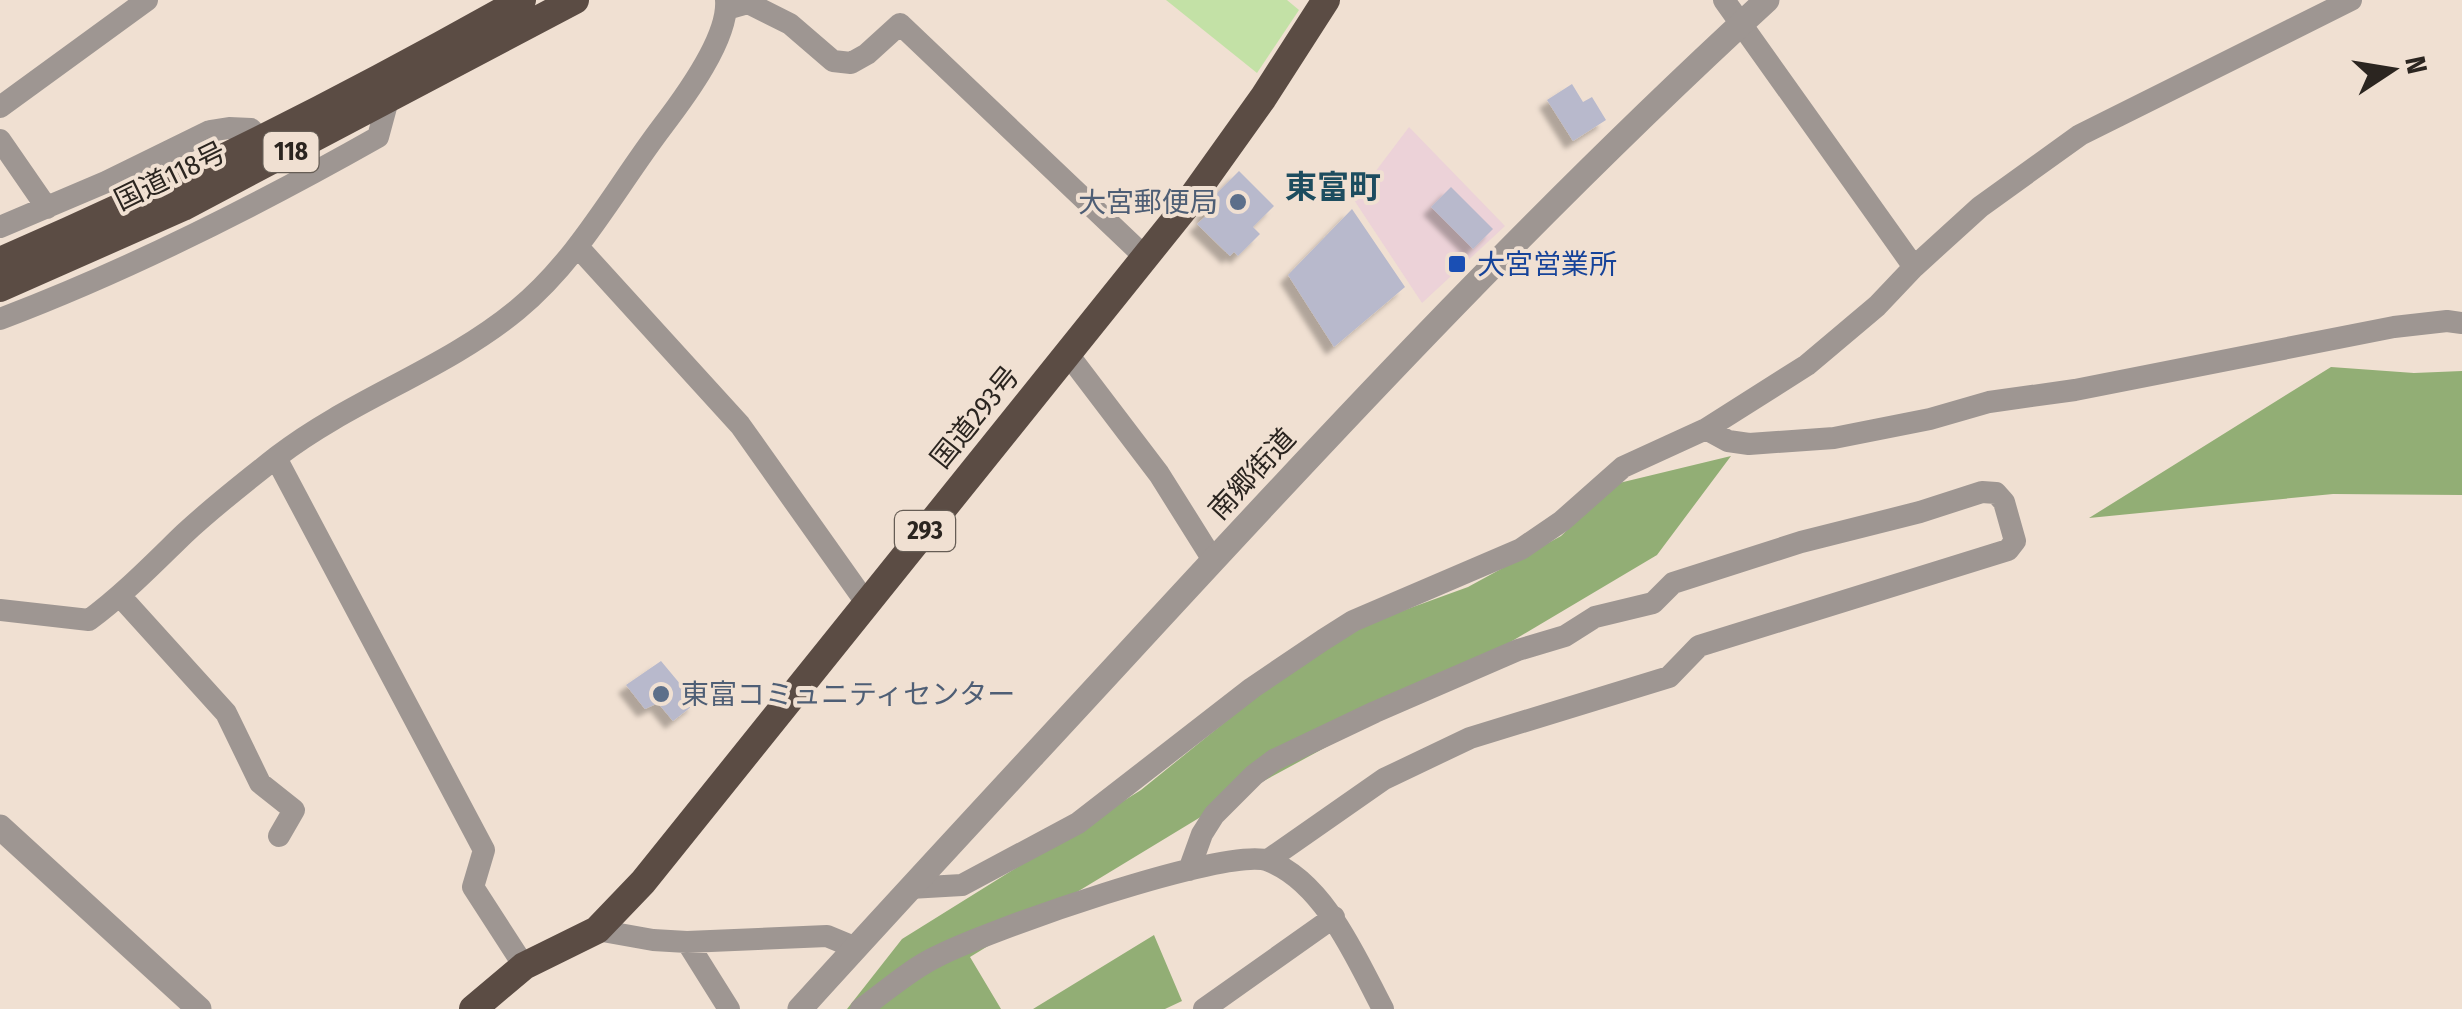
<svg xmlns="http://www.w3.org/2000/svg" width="2462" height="1009" font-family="'Fira Sans Condensed','Noto Sans JP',sans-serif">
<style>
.industrial{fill:#ecd2d8}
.green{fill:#c3e1a6}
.forest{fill:#92ae75}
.building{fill:#b8b9cc;filter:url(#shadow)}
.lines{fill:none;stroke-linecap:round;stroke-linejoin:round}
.minor{stroke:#9e9692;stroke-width:22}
.tertiary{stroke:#9e9692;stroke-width:25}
.trunk{stroke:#5b4c44;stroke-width:28}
.service-dot{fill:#5c6f8a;stroke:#f0e0d2;stroke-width:4}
.transit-dot{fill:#1a4fb4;stroke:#f0e0d2;stroke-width:4}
.labels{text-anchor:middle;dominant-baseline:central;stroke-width:8;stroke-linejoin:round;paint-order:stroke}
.shield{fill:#f0e0d2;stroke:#665d55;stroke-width:2.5}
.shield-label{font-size:25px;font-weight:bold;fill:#2b2520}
.street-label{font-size:28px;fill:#2b2520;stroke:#f0e0d2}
.service-label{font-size:28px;fill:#4e5e75;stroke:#f0e0d2;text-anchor:end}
.transit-label{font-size:28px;fill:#164399;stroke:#f0e0d2;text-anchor:start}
.quarter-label{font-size:32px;font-weight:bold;fill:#1d4d5f;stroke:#f0e0d2}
</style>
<defs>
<filter id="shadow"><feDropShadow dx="-8" dy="8" stdDeviation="2.5" flood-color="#0004"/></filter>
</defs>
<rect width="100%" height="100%" fill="#f0e0d2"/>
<path class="industrial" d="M 1409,127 L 1505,226 L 1422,303 L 1354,200 Z"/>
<path class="green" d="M 1166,0 L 1287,0 L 1299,10 L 1257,73 Z"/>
<path class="forest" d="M 2331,367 L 2414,373 L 2462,371 L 2462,495 L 2333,494 L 2089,518 Z
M 1731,456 L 1657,555 L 1418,697 L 1227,801 L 970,957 L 1001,1009 L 847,1009 L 902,939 L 1141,790 L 1261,693 L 1358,627 L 1468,587 L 1561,536 L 1615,484 Z
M 1154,935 L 1182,1001 L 1165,1009 L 1033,1009 Z"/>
<path class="building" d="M 1572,84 L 1583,102 L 1592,97 L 1606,120 L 1573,141 L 1547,100 Z
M 1239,171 L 1274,206 L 1253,227 L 1260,234 L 1238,256 L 1234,252 L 1230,256 L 1197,224 L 1206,216 L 1203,213 L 1216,194 Z
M 1451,187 L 1493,229 L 1473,249 L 1431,207 Z
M 1352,209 L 1405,287 L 1334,347 L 1288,275 Z
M 661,661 L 696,703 L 673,721 L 658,703 L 645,709 L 626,685 Z"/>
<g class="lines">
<path class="minor" d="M 1724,0 L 1914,267
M 727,9 L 748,3 L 790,24 L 833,61 L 851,63 L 867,54 L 900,24 L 1145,257
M 0,107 L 147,0
M 0,140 L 47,208
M 0,227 L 106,182 L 210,131 L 229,128 L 251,129 L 260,139
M 578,247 L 740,425 L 867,604
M 0,319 C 132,269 256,206 378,137 L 388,100
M 1067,353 L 1159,474 L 1213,560
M 1706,429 L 1728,441 L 1749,444 L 1834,438 L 1930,419 L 1989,402 L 2075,390 L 2394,327 L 2447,321 L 2462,323
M 276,458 L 484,850 L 473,887 L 524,966
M 121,597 L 226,713 L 260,783 L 294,810 L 279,836
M 0,610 L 89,620 C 124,594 153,564 184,534 C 214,506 246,481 278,456 C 352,399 444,370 517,310 C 578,260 615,189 662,127 C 685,97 729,38 726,0
M 1189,870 L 1202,834 L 1214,815 L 1254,775 L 1274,760 L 1375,712 L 1518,650 L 1565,636 L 1595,617 L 1653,603 L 1673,583 L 1801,542 L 1920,512 L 1982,492 L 1996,493 L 2004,502 L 2015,541 L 2008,550 L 1699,646 L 1669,677 L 1470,738 L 1384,779 L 1268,860
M 910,888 L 962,885 L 1078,823 L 1252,688 L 1323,640 L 1353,621 L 1521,549 L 1562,521 L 1623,467 L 1706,429 L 1807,365 L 1877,306 L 1914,267 L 1980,207 L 2080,135 L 2351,0
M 597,930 L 653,940 L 687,942 L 827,936 L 856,948
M 687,942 L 729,1009
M 861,1009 C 885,992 909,970 936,957 C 983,932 1228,845 1269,861 C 1325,883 1357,960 1383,1009
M 1204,1009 L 1334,917"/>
<path class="tertiary" d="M 0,827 L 199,1009
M 800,1009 C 915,882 1032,757 1148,631 C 1348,414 1550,199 1767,0"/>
<path class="trunk" d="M 0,261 C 179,184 352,96 522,0
M 0,288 L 183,207 L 575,0
M 473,1009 L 524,966 L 597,930 L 643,882 L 1183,210 L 1263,98 L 1326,0"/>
</g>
<g class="service-dot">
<circle cx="1238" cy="202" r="10"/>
<circle cx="661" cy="694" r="10"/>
</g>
<rect class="transit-dot" x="1447" y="254" width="20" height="20" rx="5"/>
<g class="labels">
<g class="shield">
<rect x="263.5" y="132" width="55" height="40" rx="8"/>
<rect x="895" y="511" width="60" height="40" rx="8"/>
</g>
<g class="shield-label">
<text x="291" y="152">118</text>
<text x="925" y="531">293</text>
</g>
<g class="street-label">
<text transform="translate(170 176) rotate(-26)">国道118号</text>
<text transform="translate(975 417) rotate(-51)">国道293号</text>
<text transform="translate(1252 474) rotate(-47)">南郷街道</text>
</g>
<g class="service-label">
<text x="1218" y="202">大宮郵便局</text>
<text x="681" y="694" text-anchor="start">東富コミュニティセンター</text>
</g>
<g class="transit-label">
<text x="1477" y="264">大宮営業所</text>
</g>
<g class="quarter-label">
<text x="1333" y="187">東富町</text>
</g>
</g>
<g transform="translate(2392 70) rotate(78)" stroke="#f0e0d2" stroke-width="8" paint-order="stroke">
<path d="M0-8L18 38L0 25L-18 38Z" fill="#2b2520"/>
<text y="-15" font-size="28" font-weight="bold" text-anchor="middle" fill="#2b2520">N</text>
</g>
</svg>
